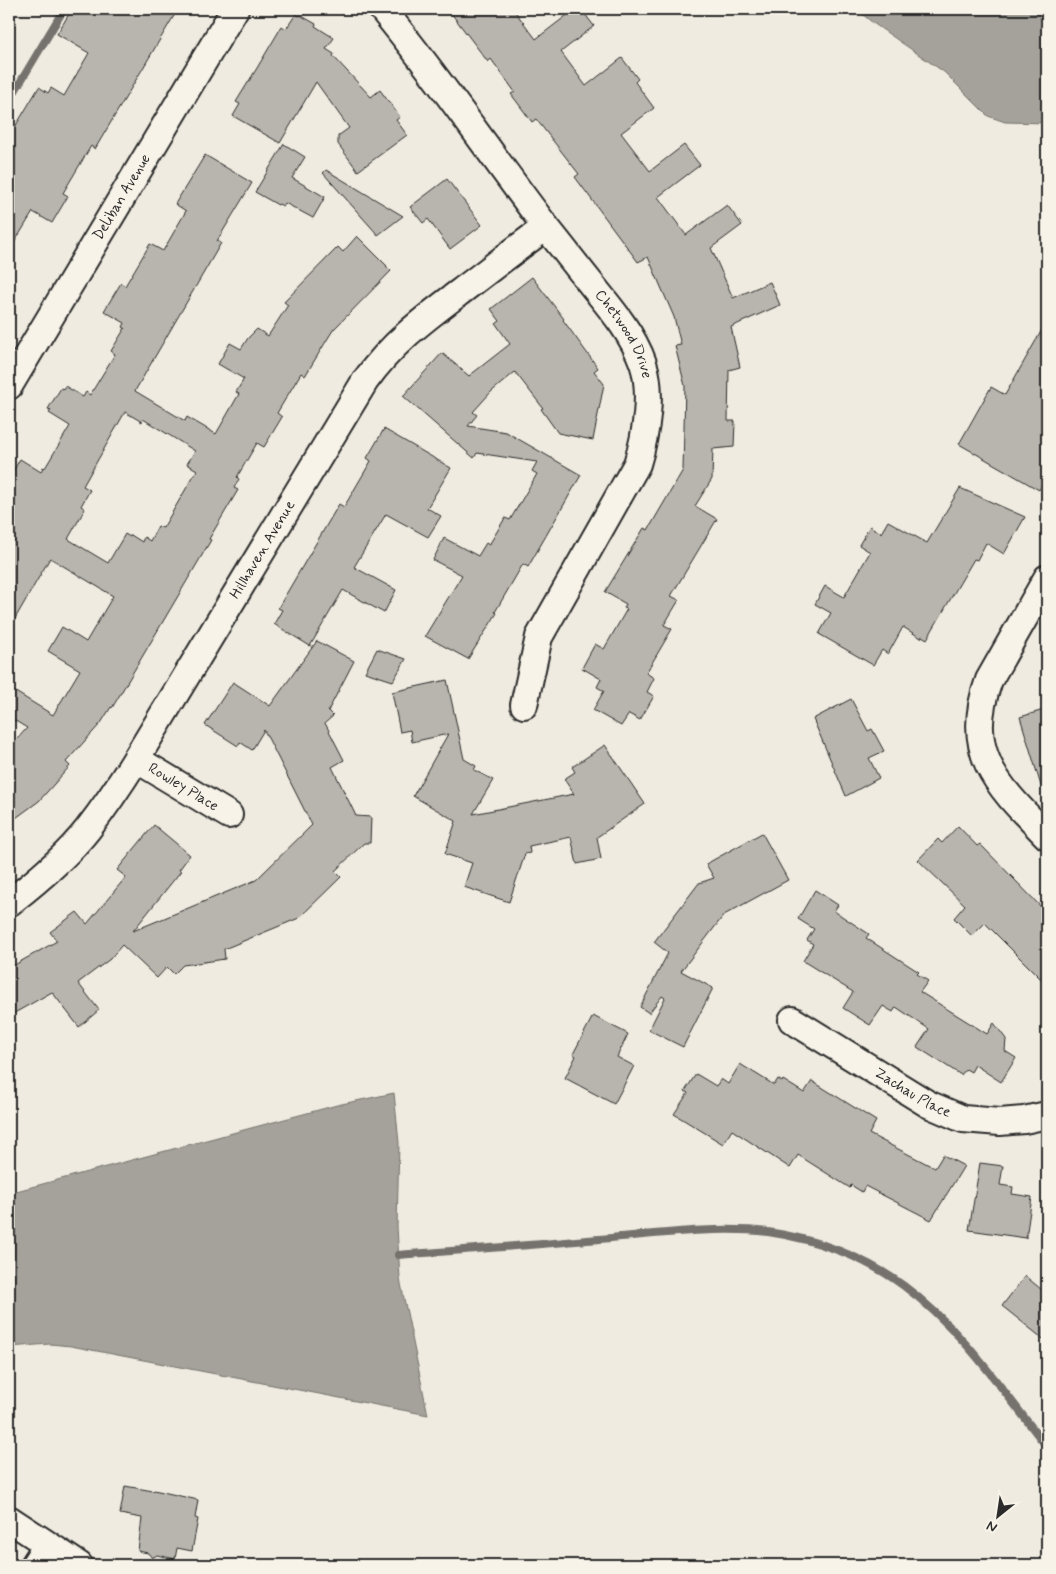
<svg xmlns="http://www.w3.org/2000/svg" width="1056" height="1574" font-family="Mynerve,sans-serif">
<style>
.water{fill:#a4a29a;stroke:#74726e}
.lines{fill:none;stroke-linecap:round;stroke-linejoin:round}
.stream{stroke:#74726e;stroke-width:8}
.building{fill:#b8b5ae;stroke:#2b2b2b;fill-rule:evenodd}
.minor-casing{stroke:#2b2b2b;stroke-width:30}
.minor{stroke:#f7f3e8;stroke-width:26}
.labels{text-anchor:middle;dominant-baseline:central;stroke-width:4.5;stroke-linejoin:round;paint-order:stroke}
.street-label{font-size:15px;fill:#2b2b2b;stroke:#f7f3e8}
</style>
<rect width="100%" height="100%" fill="#efebe0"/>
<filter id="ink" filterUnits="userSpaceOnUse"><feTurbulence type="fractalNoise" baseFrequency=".02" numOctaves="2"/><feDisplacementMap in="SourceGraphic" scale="10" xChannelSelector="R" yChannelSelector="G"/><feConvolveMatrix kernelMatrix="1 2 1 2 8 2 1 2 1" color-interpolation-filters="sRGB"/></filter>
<g filter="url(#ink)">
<path class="water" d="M 856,9 L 1047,9 L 1047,123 L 1005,122 L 988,116 L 944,72 L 873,23 Z
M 394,1093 L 399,1143 L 397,1226 L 400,1279 L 428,1415 L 71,1346 L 50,1344 L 9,1347 L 9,1193 L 337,1105 Z"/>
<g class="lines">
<path class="stream" d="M 9,101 L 64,9
M 398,1255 C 461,1250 524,1246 587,1240 C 643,1236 713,1225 768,1232 C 816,1239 865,1257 904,1286 C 962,1329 1003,1391 1047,1447"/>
</g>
<path class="building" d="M 72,9 L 178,9 L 95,149 L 91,146 L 63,193 L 68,196 L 52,223 L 33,212 L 9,251 L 9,137 L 39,87 L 48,93 L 51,88 L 64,96 L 89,53 L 57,34 Z
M 448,9 L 513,9 L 536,39 L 575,9 L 581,9 L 594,26 L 561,52 L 586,86 L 622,58 L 638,79 L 635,82 L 654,108 L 621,133 L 650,171 L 684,145 L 700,165 L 658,197 L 686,235 L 727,205 L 742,225 L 711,248 L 733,298 L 770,282 L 780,305 L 731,327 L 740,367 L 729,370 L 728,421 L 735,421 L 734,447 L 713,449 L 712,479 L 695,506 L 717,519 L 671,596 L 679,600 L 664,625 L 672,629 L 646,673 L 654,678 L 647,692 L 654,696 L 640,720 L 629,714 L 621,726 L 593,710 L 604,691 L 597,687 L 601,679 L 582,668 L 595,644 L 604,649 L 627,609 L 624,608 L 626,604 L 605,592 L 644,528 L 648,530 L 683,470 L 685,386 L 675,346 L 681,345 L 674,317 L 648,257 L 638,262 L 575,177 L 579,174 L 536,119 L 532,122 L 511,94 L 515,92 L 491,59 L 488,62 Z
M 296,14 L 299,16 L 300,15 L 316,24 L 315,26 L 334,38 L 326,49 L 334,54 L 333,56 L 371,97 L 380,90 L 400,117 L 396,120 L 407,135 L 358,171 L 338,144 L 338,136 L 349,128 L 316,82 L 280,143 L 233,116 L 240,104 L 236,102 L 257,68 L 282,26 L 286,29 Z
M 284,144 L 305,157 L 292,178 L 325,197 L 313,218 L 285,203 L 283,206 L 279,204 L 278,205 L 255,192 Z
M 205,155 L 252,183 L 217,241 L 221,243 L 135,391 L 185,421 L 187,417 L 216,434 L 239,394 L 236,392 L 244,379 L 218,364 L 230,343 L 241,349 L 248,338 L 257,329 L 268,336 L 288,305 L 284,302 L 338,247 L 343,252 L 357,236 L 387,266 L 386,266 L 391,271 L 333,330 L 305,376 L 301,373 L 277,413 L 282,417 L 264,447 L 257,443 L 237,477 L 239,479 L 234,488 L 238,490 L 209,539 L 211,540 L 112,708 L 111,707 L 101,723 L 66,762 L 70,766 L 39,801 L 9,823 L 9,748 L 27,728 L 9,717 L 9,688 L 53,715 L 80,670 L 48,651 L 62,627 L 86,642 L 113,596 L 50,558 L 9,629 L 9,478 L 20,459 L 41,472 L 43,467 L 45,468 L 70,426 L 49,413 L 51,410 L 48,409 L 61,388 L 63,389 L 65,386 L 83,397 L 86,392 L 90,395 L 115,354 L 111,351 L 125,328 L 123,327 L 125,323 L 104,311 L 121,283 L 125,286 L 150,244 L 163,251 L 186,211 L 175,204 ZM 125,412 L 142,422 L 143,419 L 195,451 L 187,464 L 197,470 L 163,528 L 158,526 L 150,541 L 144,537 L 142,542 L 131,535 L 130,537 L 125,534 L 108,563 L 68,539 L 85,509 L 81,506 L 90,490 L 83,486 Z
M 326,170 L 403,216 L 378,235 L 323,173 Z
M 447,179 L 482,225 L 450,249 L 428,219 L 423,223 L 410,207 Z
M 532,277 L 564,319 L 563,320 L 598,368 L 594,371 L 604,384 L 593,440 L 558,433 L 541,409 L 543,408 L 515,372 L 491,392 L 473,412 L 477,415 L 468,426 L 506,432 L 581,475 L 528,567 L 523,564 L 495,612 L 497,613 L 468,659 L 425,636 L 462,575 L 433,560 L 444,538 L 478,556 L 486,543 L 489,545 L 505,518 L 510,520 L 537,474 L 532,471 L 537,462 L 477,453 L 474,458 L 403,396 L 442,353 L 469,376 L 510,344 L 496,324 L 500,321 L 491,309 Z
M 1047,321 L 1047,482 L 1043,483 L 1039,490 L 959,444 L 991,387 L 1005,395 Z
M 384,429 L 451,468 L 427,508 L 441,516 L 428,537 L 386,514 L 354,567 L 396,590 L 384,613 L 343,590 L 310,646 L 274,624 L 282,610 L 278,608 L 339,504 L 344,507 L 371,461 L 367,458 Z
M 960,488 L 1025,517 L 1004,554 L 986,543 L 977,560 L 974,559 L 927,639 L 922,636 L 921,638 L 903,627 L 888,654 L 882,650 L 873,665 L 819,634 L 831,613 L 815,604 L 825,586 L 844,597 L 870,552 L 859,545 L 870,526 L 881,533 L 888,521 L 927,543 Z
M 317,641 L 354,661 L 328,711 L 333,716 L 325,723 L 344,760 L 332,767 L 356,816 L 371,817 L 370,843 L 364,843 L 335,871 L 341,877 L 299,918 L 224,949 L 225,959 L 183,965 L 174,974 L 167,967 L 157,978 L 122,945 L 110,959 L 78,983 L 99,1010 L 79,1027 L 52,992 L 9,1016 L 9,968 L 57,941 L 50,932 L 77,912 L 87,924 L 126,877 L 117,870 L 154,825 L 190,855 L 179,870 L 181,871 L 133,931 L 256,880 L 312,825 L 264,730 L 252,750 L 240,742 L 238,746 L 205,725 L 233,682 L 270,706 Z
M 377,649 L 406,659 L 393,681 L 365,672 Z
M 447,680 L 464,759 L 476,766 L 474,770 L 493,780 L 473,814 L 574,794 L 564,779 L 575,772 L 572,767 L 605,745 L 645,804 L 597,837 L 601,859 L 577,864 L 571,837 L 529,846 L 530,853 L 525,854 L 509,902 L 464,887 L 472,863 L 445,854 L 456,821 L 413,796 L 448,734 L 412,742 L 410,730 L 400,732 L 392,692 Z
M 851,699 L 868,731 L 872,729 L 884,751 L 869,758 L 879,778 L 846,796 L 813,719 Z
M 1047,709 L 1047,789 L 1042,789 L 1020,717 Z
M 958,826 L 977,846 L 980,844 L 1047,913 L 1047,985 L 985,923 L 972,936 L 954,918 L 965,905 L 918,860 L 938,839 L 942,843 Z
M 762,833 L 788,880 L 724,915 L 681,971 L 713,988 L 683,1047 L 649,1030 L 665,998 L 662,996 L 649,1013 L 640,1007 L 668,953 L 654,942 L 699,883 L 714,878 L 706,864 Z
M 815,890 L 838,905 L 834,911 L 869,934 L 866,938 L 919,972 L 917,974 L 928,981 L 920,992 L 987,1034 L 994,1023 L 1006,1039 L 1005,1051 L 1016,1058 L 1001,1082 L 975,1065 L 971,1072 L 966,1069 L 961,1075 L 917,1047 L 929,1029 L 896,1007 L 893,1012 L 883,1006 L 870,1025 L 843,1008 L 853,992 L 803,961 L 813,944 L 807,940 L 814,929 L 798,919 Z
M 593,1016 L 628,1034 L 617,1057 L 634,1066 L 614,1104 L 565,1078 L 576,1056 L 573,1054 Z
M 740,1064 L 774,1085 L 778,1079 L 782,1082 L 783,1080 L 804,1093 L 812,1081 L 876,1121 L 869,1134 L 935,1168 L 943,1155 L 964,1166 L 931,1220 L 865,1186 L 862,1192 L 851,1185 L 850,1188 L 798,1155 L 790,1168 L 732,1130 L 723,1144 L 674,1114 L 688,1093 L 685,1091 L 696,1074 L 716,1086 L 721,1079 L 728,1084 Z
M 980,1163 L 1003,1166 L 1000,1185 L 1013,1187 L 1012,1194 L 1032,1197 L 1026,1238 L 969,1230 Z
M 1025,1276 L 1047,1294 L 1047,1342 L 1002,1306 Z
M 125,1486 L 153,1491 L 154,1490 L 198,1500 L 195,1518 L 198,1519 L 192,1551 L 177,1548 L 175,1559 L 157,1555 L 152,1558 L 148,1553 L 138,1551 L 142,1518 L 120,1514 Z"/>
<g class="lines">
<g class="minor-casing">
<g id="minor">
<path id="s1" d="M 382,9 C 440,79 491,155 546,227 C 563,248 579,269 596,290 C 614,312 633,335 643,363 C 653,392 646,435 637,464 L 539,637 L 524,705"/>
<path id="s2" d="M 9,386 L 235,9"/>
<path d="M 1047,578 L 989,680 C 962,754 999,787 1047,836"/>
<path id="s3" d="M 136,759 L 229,815"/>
<path id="s4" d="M 9,903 C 36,882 67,856 88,829 C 105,807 121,783 136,759 L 365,381 C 393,342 423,320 460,292 C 489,270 517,248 546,227"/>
<path id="s5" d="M 792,1020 L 928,1104 L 963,1119 L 1000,1122 L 1024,1120 L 1047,1115"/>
<path d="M 9,1519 L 79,1565"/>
<path d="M 34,1565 L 47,1545"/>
</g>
</g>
<use href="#minor" class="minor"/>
</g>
</g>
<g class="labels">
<g class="street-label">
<text stroke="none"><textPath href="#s2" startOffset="220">Deliban Avenue</textPath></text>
<text stroke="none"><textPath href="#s1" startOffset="406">Chetwood Drive</textPath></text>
<text stroke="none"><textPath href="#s4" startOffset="438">Hillhaven Avenue</textPath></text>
<text stroke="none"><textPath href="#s3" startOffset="55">Rowley Place</textPath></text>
<text stroke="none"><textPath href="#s5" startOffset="141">Zachau Place</textPath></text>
</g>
</g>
<rect width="1056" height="1574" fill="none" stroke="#f7f3e8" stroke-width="30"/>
<rect x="15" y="15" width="1026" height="1544" fill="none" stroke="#2b2b2b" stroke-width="2" filter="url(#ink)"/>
<g transform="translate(998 1516) rotate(210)" stroke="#f7f3e8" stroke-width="4" paint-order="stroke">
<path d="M0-4L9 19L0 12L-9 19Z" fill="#2b2b2b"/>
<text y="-8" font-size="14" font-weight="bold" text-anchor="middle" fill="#2b2b2b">N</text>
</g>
</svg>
